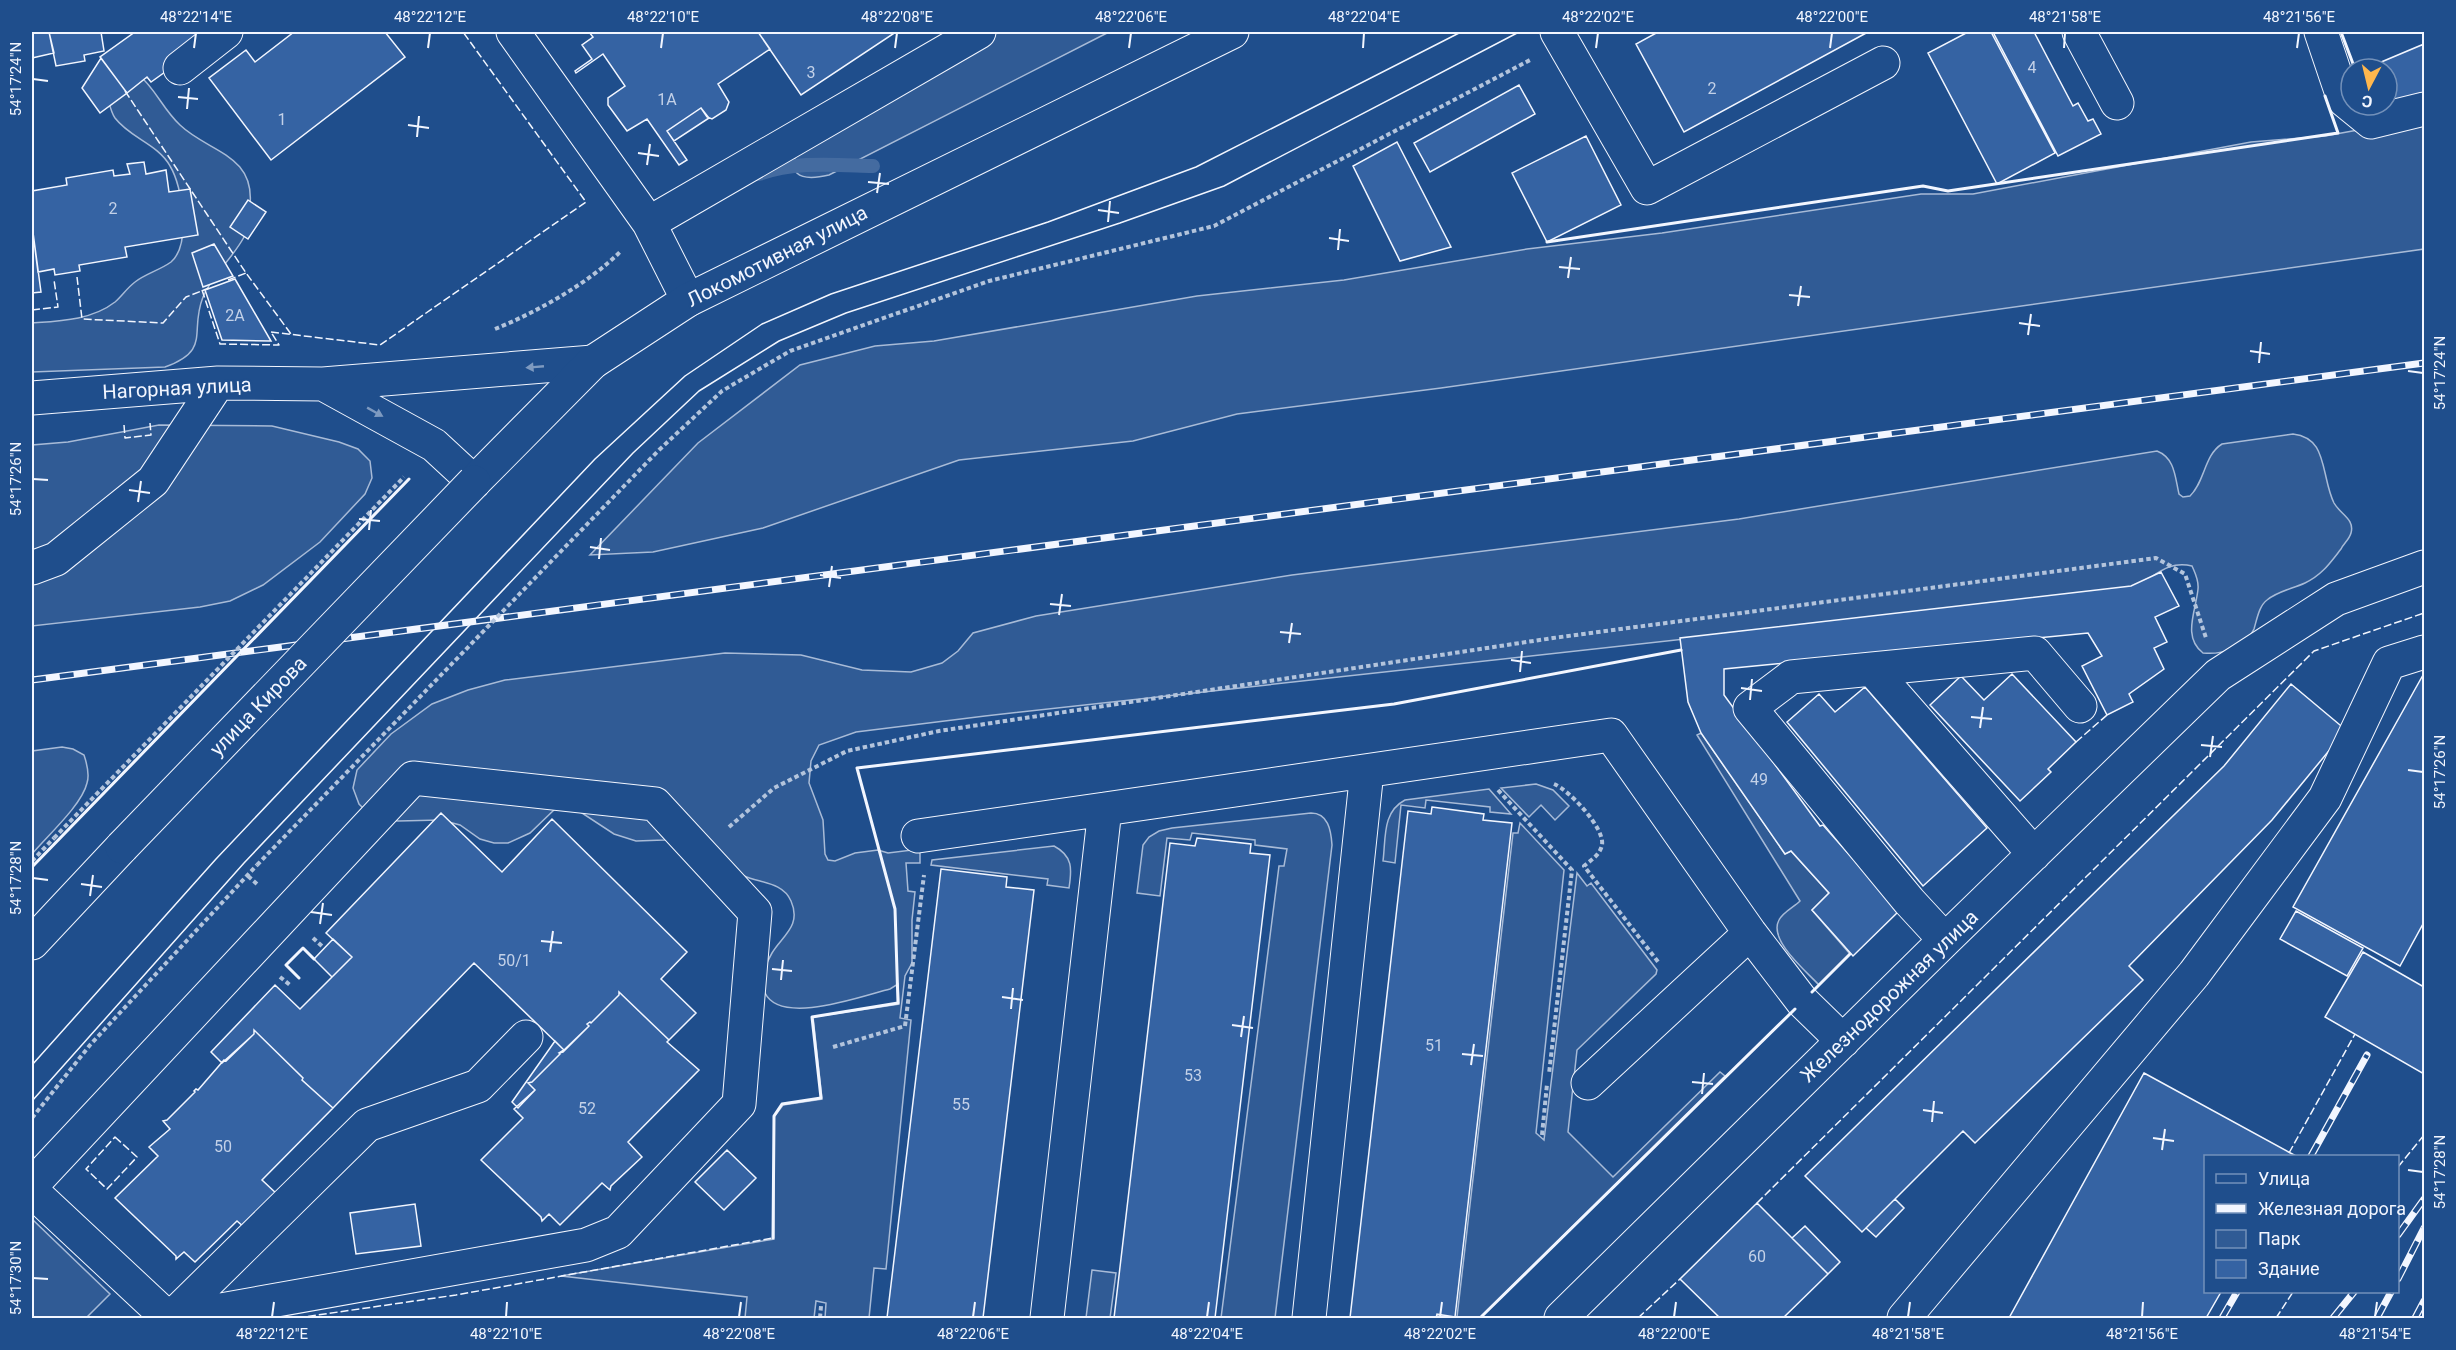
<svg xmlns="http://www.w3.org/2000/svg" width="2456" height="1350" font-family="Roboto,sans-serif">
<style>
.green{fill:#305b95;stroke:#a8bbd7;stroke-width:1.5}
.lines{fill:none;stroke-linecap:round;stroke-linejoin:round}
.stream{stroke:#446ba0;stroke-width:14}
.building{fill:#3563a3;stroke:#f2f6ff;stroke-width:1.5}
.minor-casing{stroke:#f2f6ff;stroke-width:35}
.major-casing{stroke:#f2f6ff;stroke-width:35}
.path{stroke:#b3c4dc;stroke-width:4;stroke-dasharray:4.5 3;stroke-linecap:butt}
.minor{stroke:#1f4e8c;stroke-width:33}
.major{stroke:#1f4e8c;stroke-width:33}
.tram{stroke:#f2f6ff;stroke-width:1.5}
.rail-casing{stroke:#f2f6ff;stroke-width:7}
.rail{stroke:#1f4e8c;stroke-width:4.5;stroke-dasharray:14;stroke-linecap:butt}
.major-bridge-casing{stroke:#f2f6ff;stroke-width:35;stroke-linecap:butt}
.path-bridge{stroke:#b3c4dc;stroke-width:4;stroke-dasharray:4.5 3;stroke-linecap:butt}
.major-bridge{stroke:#1f4e8c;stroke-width:33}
.fence{stroke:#f2f6ff;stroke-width:1.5;stroke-dasharray:8 3;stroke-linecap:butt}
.wall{stroke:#f2f6ff;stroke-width:3}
.oneway{fill:#7e9ac0}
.ticks{fill:none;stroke:#f2f6ff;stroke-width:2}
.labels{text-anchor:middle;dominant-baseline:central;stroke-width:4.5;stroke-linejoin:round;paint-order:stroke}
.number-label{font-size:16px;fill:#c3d1e8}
.street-label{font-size:20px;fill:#f2f6ff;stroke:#1f4e8c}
.neatline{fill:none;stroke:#f2f6ff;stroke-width:2}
.ticks-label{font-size:15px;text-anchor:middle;fill:#f2f6ff}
</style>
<rect width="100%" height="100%" fill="#1f4e8c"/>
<path class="green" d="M 997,32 L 1109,32 L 829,175 C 799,182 783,174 802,143 Z
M 137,73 C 156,89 162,108 180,125 C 208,152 255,154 250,205 C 249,215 248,228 244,237 C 233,258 212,275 203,297 C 189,332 212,350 165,367 L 32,372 L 32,323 C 60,321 92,320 115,302 C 122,296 127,288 135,282 C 145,274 160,270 171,262 C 191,245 183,187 170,166 C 158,144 130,138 115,118 C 110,111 109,100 106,92 Z
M 2424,118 L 2424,249 L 1441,388 L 1237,414 L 1133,441 L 959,460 L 763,528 L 653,552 L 590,555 L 698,443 L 800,365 L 875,346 L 934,341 L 1197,296 L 1344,280 L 1527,249 L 1662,233 L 1921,194 L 1973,194 L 2251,142 L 2325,136 Z
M 159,425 L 272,426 L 339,442 L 358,449 L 370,461 L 372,478 L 365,494 L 320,542 L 263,585 L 230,601 L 200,607 L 32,626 L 32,445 L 68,442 Z
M 2293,434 C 2318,437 2321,455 2326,477 C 2328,486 2330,495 2334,503 C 2340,514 2355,519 2351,533 C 2349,540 2344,543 2341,549 C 2330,563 2322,575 2305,583 C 2292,589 2278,591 2267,600 C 2259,606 2257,619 2254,629 C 2246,648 2221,655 2203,653 C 2182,637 2196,611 2198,589 C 2199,580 2195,573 2192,566 C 2165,559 2152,581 2129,590 L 985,716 L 856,732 L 819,745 L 811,761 L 809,783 L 823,820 L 825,854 L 828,860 L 835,861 L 855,853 L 878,850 L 888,853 L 920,849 L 920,863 L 906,863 L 908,891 L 915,892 L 912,920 L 912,963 L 905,976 L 900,1018 L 911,1020 L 886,1269 L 874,1268 L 869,1318 L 825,1318 L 826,1303 L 816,1301 L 814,1318 L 745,1318 L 747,1297 L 561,1276 L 774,1239 L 774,1117 L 783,1105 L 822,1099 L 813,1017 L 899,1004 L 898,984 L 890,989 C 862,996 781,1026 765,993 C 759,980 765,965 772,953 C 782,936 802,926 791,901 C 783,882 760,883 744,876 C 729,870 703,845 689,834 L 664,840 L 636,841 L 614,834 L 579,811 L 555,809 L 530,833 L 508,843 L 494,843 L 480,839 L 460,825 L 441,820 L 398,821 L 380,818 L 367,812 L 359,804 L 353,788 L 357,770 L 391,734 L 432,704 L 468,690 L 505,680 L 725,653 L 801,655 L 862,670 L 911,672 L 942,663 L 958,651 L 973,633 L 1036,616 L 1292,575 L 1739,519 L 2157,451 C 2175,458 2175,477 2179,494 L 2183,497 L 2190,496 C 2205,482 2204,455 2222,444 Z
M 1701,733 L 1785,854 L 1791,851 L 1829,893 L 1812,910 L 1850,954 L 1819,985 C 1806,971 1768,940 1779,920 C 1783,912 1794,907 1800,901 L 1697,735 Z
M 62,747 L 73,749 L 84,755 C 87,764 90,774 87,783 C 82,805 47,836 32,854 L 32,751 Z
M 1536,784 L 1553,790 L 1569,806 L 1555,820 L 1541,805 L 1529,817 L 1501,788 Z
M 1489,789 L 1511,814 L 1490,812 L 1490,807 L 1426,800 L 1425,808 L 1401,805 L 1395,863 L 1383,861 C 1386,838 1382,812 1405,800 Z
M 1311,813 C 1328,813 1331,830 1332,845 L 1275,1318 L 1221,1318 L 1279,866 L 1284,866 L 1287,849 L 1255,845 L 1255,840 L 1192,833 L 1190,840 L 1167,838 L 1160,896 L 1137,893 L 1143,845 L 1149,837 L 1159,831 L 1172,828 Z
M 1520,823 L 1564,870 L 1536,1133 L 1544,1140 L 1577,873 L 1587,886 L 1591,883 L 1657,970 L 1656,974 L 1577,1050 L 1568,1132 L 1613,1177 L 1720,1072 L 1725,1076 L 1480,1318 L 1437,1318 L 1437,1315 L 1457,1317 L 1513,833 L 1518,833 Z
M 1054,846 C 1073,856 1072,869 1069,888 L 1047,885 L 1048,879 L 931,865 L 932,860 Z
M 33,1220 L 110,1294 L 86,1318 L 32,1318 Z
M 1092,1270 L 1116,1273 L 1110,1318 L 1086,1318 Z"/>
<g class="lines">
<path class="stream" d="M 759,174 C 795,161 835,165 873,166"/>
</g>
<path class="building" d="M 32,32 L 49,32 L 54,53 L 32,58 Z
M 49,32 L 101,32 L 104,51 L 84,55 L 85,61 L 56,66 Z
M 135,32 L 210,32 L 172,67 L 151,82 L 147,77 L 127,93 L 100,57 Z
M 294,32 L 385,32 L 405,57 L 271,160 L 209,78 L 246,50 L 255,62 Z
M 589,32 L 758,32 L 770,49 L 718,84 L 729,102 L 726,110 L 712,119 L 707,117 L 701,108 L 667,131 L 687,160 L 679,165 L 647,119 L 627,131 L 608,105 L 608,98 L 625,86 L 603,54 L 576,73 L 575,71 L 592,59 L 582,45 L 593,37 Z
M 758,32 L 896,32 L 801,95 Z
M 1658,32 L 1868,32 L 1684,132 L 1636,44 Z
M 1968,32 L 1991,32 L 2055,153 L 1997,184 L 1928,53 Z
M 1993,32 L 2034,32 L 2073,106 L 2078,103 L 2088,121 L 2093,119 L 2101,134 L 2058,156 Z
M 2424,44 L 2424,92 L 2383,109 L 2387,105 L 2387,69 L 2367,68 Z
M 101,58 L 127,93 L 100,113 L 82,88 Z
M 1519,85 L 1535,114 L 1430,172 L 1414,143 Z
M 701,108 L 709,118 L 674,141 L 667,131 Z
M 1586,136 L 1621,205 L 1547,242 L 1512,173 Z
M 1397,142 L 1451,247 L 1400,261 L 1353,166 Z
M 144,162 L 146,174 L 166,170 L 169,192 L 190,189 L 198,235 L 125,247 L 127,257 L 79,265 L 80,271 L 55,275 L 54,269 L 38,272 L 32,225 L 32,191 L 67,185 L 66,178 L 113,170 L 114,176 L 130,174 L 127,164 Z
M 248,200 L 266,212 L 248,239 L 230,227 Z
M 32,225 L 41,292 L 32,293 Z
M 214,244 L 233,276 L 203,287 L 192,253 Z
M 235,279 L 271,341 L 222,340 L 205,290 Z
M 2161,572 L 2179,606 L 2155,617 L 2167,642 L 2154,648 L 2164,669 L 2129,694 L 2133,702 L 2107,715 L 2082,666 L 2102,656 L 2088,633 L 1724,669 L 1724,695 L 1820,826 L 1823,825 L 1899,911 L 1853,956 L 1812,910 L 1829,893 L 1791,851 L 1785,854 L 1701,733 L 1688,702 L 1680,638 L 2131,586 Z
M 2012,674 L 2076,742 L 2048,769 L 2051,772 L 2020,801 L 1930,705 L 1961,676 L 1984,700 Z
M 2423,675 L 2424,922 L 2400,966 L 2293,907 Z
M 2291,684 L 2346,730 L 2272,820 L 2129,966 L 2143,980 L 1975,1143 L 1963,1131 L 1862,1232 L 1805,1176 L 2224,766 Z
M 1865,687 L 1987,828 L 1923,886 L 1787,722 L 1819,694 L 1835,712 Z
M 1432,807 L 1484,814 L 1483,820 L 1512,823 L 1455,1317 L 1437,1314 L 1436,1318 L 1350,1318 L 1408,811 L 1431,814 Z
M 441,813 L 502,872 L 552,819 L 687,952 L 661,979 L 696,1013 L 669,1040 L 619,992 L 619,995 L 591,1023 L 590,1022 L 587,1024 L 589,1026 L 564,1050 L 474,963 L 333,1108 L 302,1080 L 303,1078 L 254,1030 L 254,1034 L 222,1063 L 211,1052 L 275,985 L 300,1009 L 352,957 L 326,933 Z
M 1197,838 L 1251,844 L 1250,853 L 1270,855 L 1215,1318 L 1114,1318 L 1170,843 L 1195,846 Z
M 941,869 L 1007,877 L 1006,887 L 1034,890 L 983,1318 L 887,1318 Z
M 2296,911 L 2363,948 L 2347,976 L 2280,939 Z
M 333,939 L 352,957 L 332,977 L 314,959 Z
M 2363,952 L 2424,987 L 2424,1074 L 2325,1017 Z
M 619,992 L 669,1040 L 667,1042 L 699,1070 L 628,1142 L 642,1157 L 611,1186 L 610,1190 L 602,1183 L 560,1225 L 549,1214 L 542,1221 L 541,1217 L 481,1160 L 523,1118 L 514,1109 L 535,1090 L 528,1083 L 532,1082 L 560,1054 L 559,1053 L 563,1052 L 589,1026 L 587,1024 L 590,1022 L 591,1023 L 619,995 Z
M 254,1030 L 303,1078 L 302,1080 L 333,1108 L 262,1180 L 278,1195 L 245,1228 L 237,1221 L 195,1262 L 184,1252 L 176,1259 L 176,1256 L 115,1198 L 158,1156 L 149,1147 L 170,1129 L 163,1121 L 167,1120 L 195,1092 L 194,1091 L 196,1089 L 198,1090 L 224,1060 L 226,1061 L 254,1034 Z
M 555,1041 L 564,1050 L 559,1053 L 560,1054 L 532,1082 L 528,1083 L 535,1090 L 518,1108 L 512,1102 Z
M 2144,1073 L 2296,1156 L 2206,1156 L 2206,1292 L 2221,1292 L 2206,1318 L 2009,1318 Z
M 727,1150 L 756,1178 L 724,1210 L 695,1182 Z
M 1895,1199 L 1904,1208 L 1876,1237 L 1866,1228 Z
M 1757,1203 L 1828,1274 L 1783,1318 L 1720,1318 L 1680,1279 Z
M 415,1204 L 421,1246 L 356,1254 L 350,1213 Z
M 1805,1226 L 1840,1262 L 1828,1274 L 1792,1238 Z"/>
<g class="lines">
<g class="minor-casing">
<path id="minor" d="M 513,32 L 649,223 L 688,300
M 1557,32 L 1647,188 L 1883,63
M 2079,32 L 2117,103
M 2321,32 L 2344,100 L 2371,122 L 2424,109
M 180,68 L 226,32
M 649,223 L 979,32
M 323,384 L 434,445 L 474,482
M 32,398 L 218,383 L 323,384 L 593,362
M 32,568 L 56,559 L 153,481 L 218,383
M 1872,669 L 1791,677 L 1750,708 L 1909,901 L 1945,940
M 918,836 L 1105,809
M 2034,854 L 1872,669 L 2035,653 L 2080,706
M 1588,1083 L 1750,933
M 32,1185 L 413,778 L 655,804 L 755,912 L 739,1104 L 618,1232 L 586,1245 L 176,1318
M 32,1191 L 168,1318
M 171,1318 L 367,1125 L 478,1086 L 526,1037
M 1047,1318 L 1105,809 L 1611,735 L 1750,933 L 1802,1001 L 1843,1041
M 1309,1318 L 1367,771
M 1561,1318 L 1945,940 L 2218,675 L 2336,599 L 2424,567
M 1904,1318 L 2194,974 L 2325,798 L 2389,663 L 2424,652"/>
</g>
<g class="major-casing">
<path id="major" d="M 474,482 L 593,362 L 688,300 L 1232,32
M 32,943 L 122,847"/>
</g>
<path class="path" d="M 495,329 C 537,312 589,283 621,251
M 659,450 L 722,391 L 790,351 L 989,281 L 1214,226 L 1530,60
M 1554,784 C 1569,790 1605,828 1602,845 C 1600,855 1591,860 1584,866 L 1659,963
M 1498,790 L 1572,870 L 1549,1074
M 729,827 L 774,788 L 847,751 L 939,731 L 1553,638 L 2156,558 L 2185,574 L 2206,638
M 32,861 L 54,838
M 248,876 L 258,885
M 313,938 L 324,948
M 280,977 L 290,985
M 833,1047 L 905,1026 L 924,875
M 32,1118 L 90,1045 L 257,865
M 1542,1135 L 1547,1084
M 820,1318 L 821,1306"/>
<use href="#minor" class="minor"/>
<use href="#major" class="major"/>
<path class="tram" d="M 32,1065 L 216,859 L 595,459 L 685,376 L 762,324 L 831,294 L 1048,222 L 1196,167 L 1461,32
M 32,1101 L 244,863 L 633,453 L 699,391 L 779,341 L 846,313 L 1120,223 L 1224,186 L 1519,32"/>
<g class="rail-casing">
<path id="rail" d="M 32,680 L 2424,363
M 2311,1156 L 2367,1055
M 2398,1235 L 2424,1199
M 2398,1279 L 2424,1228
M 2222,1318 L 2237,1292
M 2333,1318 L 2354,1292
M 2377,1318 L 2391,1292
M 2415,1318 L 2424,1301"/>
</g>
<use href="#rail" class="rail"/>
<g class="major-bridge-casing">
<path id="major-bridge" d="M 122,847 L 474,482"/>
</g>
<path class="path-bridge" d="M 54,838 L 404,477
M 257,865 L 659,450"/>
<use href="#major-bridge" class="major-bridge"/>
<path class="fence" d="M 125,91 L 246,273 L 291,334
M 77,277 L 82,319 L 163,323 L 186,297 L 209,288
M 228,280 L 246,273
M 202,290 L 220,344 L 279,345 L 271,332
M 32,310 L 58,307 L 54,280
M 271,332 L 380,345 L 586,202 L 463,32
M 124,425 L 125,438 L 151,435 L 150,423
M 2076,742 L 2107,715
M 115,1137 L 137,1157 L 107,1189 L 86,1169 Z
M 2289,1153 L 2355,1034
M 2398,1167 L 2424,1135
M 1757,1203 L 2314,651 L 2424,613
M 297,1318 L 456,1295 L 773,1238
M 1638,1318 L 1680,1279
M 2276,1318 L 2293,1292"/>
<path class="wall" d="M 2341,32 L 2355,69
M 1547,242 L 1923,186 L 1948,191 L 2338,133 L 2325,96
M 32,867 L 409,479
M 299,978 L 286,965 L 303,948 L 314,959
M 1812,992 L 1850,954
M 773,1238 L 774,1116 L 782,1104 L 821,1098 L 812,1017 L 898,1003 L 895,909 L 857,768 L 1394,704 L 1681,650
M 1480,1318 L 1795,1009"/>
</g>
<defs><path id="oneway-solid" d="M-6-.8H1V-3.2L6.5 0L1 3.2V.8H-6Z" transform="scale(1.5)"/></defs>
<g class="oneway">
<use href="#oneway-solid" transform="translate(535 367) rotate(175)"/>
<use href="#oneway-solid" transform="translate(375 412) rotate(29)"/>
</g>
<path class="ticks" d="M 194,48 L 196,33M 428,48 L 430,33M 661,48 L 663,33M 895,48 L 897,33M 1129,48 L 1131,33M 1363,48 L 1364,33M 1596,48 L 1598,33M 1830,48 L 1832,33M 2064,48 L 2065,33M 2297,48 L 2299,33M 33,79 L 48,81M 178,97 L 198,99M 187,109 L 189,88M 408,125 L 429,128M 417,137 L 419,116M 638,153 L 659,156M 647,165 L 650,144M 868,182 L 889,184M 877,193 L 880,173M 1098,210 L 1119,213M 1108,222 L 1110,201M 1329,238 L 1349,241M 1338,250 L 1340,229M 1559,267 L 1580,269M 1568,278 L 1571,257M 1789,295 L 1810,297M 1798,306 L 1801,286M 2019,323 L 2040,326M 2028,335 L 2031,314M 2250,351 L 2270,354M 2259,363 L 2261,342M 2408,371 L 2423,373M 33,479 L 48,480M 129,490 L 150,493M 138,502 L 141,481M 359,519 L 380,521M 369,530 L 371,510M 590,547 L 610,550M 599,559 L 601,538M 820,575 L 841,578M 829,587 L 832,566M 1050,604 L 1071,606M 1059,615 L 1062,594M 1280,632 L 1301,634M 1289,643 L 1292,623M 1511,660 L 1531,663M 1520,672 L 1522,651M 1741,688 L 1762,691M 1750,700 L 1752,679M 1971,717 L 1992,719M 1980,728 L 1983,707M 2201,745 L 2222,747M 2210,757 L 2213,736M 2408,770 L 2423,772M 33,878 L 48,880M 81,884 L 102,887M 90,896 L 93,875M 311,912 L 332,915M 320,924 L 323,903M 541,941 L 562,943M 550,952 L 553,931M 772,969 L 792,971M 781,980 L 783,960M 1002,997 L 1023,1000M 1011,1009 L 1013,988M 1232,1025 L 1253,1028M 1241,1037 L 1244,1016M 1462,1054 L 1483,1056M 1471,1065 L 1474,1044M 1692,1082 L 1713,1084M 1702,1094 L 1704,1073M 1923,1110 L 1943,1113M 1932,1122 L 1934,1101M 2153,1138 L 2174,1141M 2162,1150 L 2165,1129M 2408,1170 L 2423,1172M 33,1278 L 48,1279M 272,1317 L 274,1302M 506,1317 L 507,1302M 739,1317 L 741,1302M 973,1317 L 975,1302M 1207,1317 L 1209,1302M 1440,1317 L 1442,1302M 1674,1317 L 1676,1302M 1908,1317 L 1910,1302M 2142,1317 L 2143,1302M 2375,1317 L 2377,1302"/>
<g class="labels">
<g class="number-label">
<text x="2032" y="67">4</text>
<text x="811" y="72">3</text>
<text x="1712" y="88">2</text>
<text x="667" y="99">1А</text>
<text x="282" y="119">1</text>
<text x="113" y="208">2</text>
<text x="235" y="315">2А</text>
<text x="1759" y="779">49</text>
<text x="514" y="960">50/1</text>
<text x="1434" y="1045">51</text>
<text x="1193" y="1075">53</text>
<text x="961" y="1104">55</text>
<text x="587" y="1108">52</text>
<text x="223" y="1146">50</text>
<text x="1757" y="1256">60</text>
</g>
<g class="street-label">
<text transform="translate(777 256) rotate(-27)">Локомотивная улица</text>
<text transform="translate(177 388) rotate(-3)">Нагорная улица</text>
<text transform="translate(258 706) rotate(-46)">улица Кирова</text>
<text transform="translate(1889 996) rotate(-44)">Железнодорожная улица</text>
</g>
</g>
<rect width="2456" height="1350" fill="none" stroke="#1f4e8c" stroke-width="66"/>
<rect x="2204" y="1155" width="195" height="138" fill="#1f4e8c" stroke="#7391ba" stroke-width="1.5"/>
<rect x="2216" y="1174" width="30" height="9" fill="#1f4e8c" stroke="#7391ba" stroke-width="1.5"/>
<text x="2258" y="1185" font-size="18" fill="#f2f6ff">Улица</text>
<rect x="2216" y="1204" width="30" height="9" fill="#f2f6ff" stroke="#7391ba" stroke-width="1.5"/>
<text x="2258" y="1215" font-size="18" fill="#f2f6ff">Железная дорога</text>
<rect x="2216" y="1230" width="30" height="18" fill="#305b95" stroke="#7391ba" stroke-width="1.5"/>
<text x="2258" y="1245" font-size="18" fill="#f2f6ff">Парк</text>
<rect x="2216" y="1260" width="30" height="18" fill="#3563a3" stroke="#7391ba" stroke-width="1.5"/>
<text x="2258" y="1275" font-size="18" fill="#f2f6ff">Здание</text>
<g transform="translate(2369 87) rotate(187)"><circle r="28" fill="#1f4e8c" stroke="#7391ba" stroke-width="1.5"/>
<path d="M0-4.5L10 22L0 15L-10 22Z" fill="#ffb74d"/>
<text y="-9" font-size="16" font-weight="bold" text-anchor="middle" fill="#f2f6ff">С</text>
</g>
<rect x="33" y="33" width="2390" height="1284" class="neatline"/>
<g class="ticks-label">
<text x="196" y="22">48°22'14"E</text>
<text x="430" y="22">48°22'12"E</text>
<text x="663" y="22">48°22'10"E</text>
<text x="897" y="22">48°22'08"E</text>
<text x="1131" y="22">48°22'06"E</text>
<text x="1364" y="22">48°22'04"E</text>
<text x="1598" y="22">48°22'02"E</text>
<text x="1832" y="22">48°22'00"E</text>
<text x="2065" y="22">48°21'58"E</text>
<text x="2299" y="22">48°21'56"E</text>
<text transform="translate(16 79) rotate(-90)" y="5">54°17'24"N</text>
<text transform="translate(2440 373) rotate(-90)" y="5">54°17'24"N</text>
<text transform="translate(16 479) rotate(-90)" y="5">54°17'26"N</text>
<text transform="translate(2440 772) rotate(-90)" y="5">54°17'26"N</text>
<text transform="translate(16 878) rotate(-90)" y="5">54°17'28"N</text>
<text transform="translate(2440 1172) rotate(-90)" y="5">54°17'28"N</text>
<text transform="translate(16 1278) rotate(-90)" y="5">54°17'30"N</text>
<text x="272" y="1339">48°22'12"E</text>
<text x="506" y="1339">48°22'10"E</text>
<text x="739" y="1339">48°22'08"E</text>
<text x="973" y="1339">48°22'06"E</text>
<text x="1207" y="1339">48°22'04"E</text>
<text x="1440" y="1339">48°22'02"E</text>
<text x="1674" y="1339">48°22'00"E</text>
<text x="1908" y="1339">48°21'58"E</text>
<text x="2142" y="1339">48°21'56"E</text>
<text x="2375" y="1339">48°21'54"E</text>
</g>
</svg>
